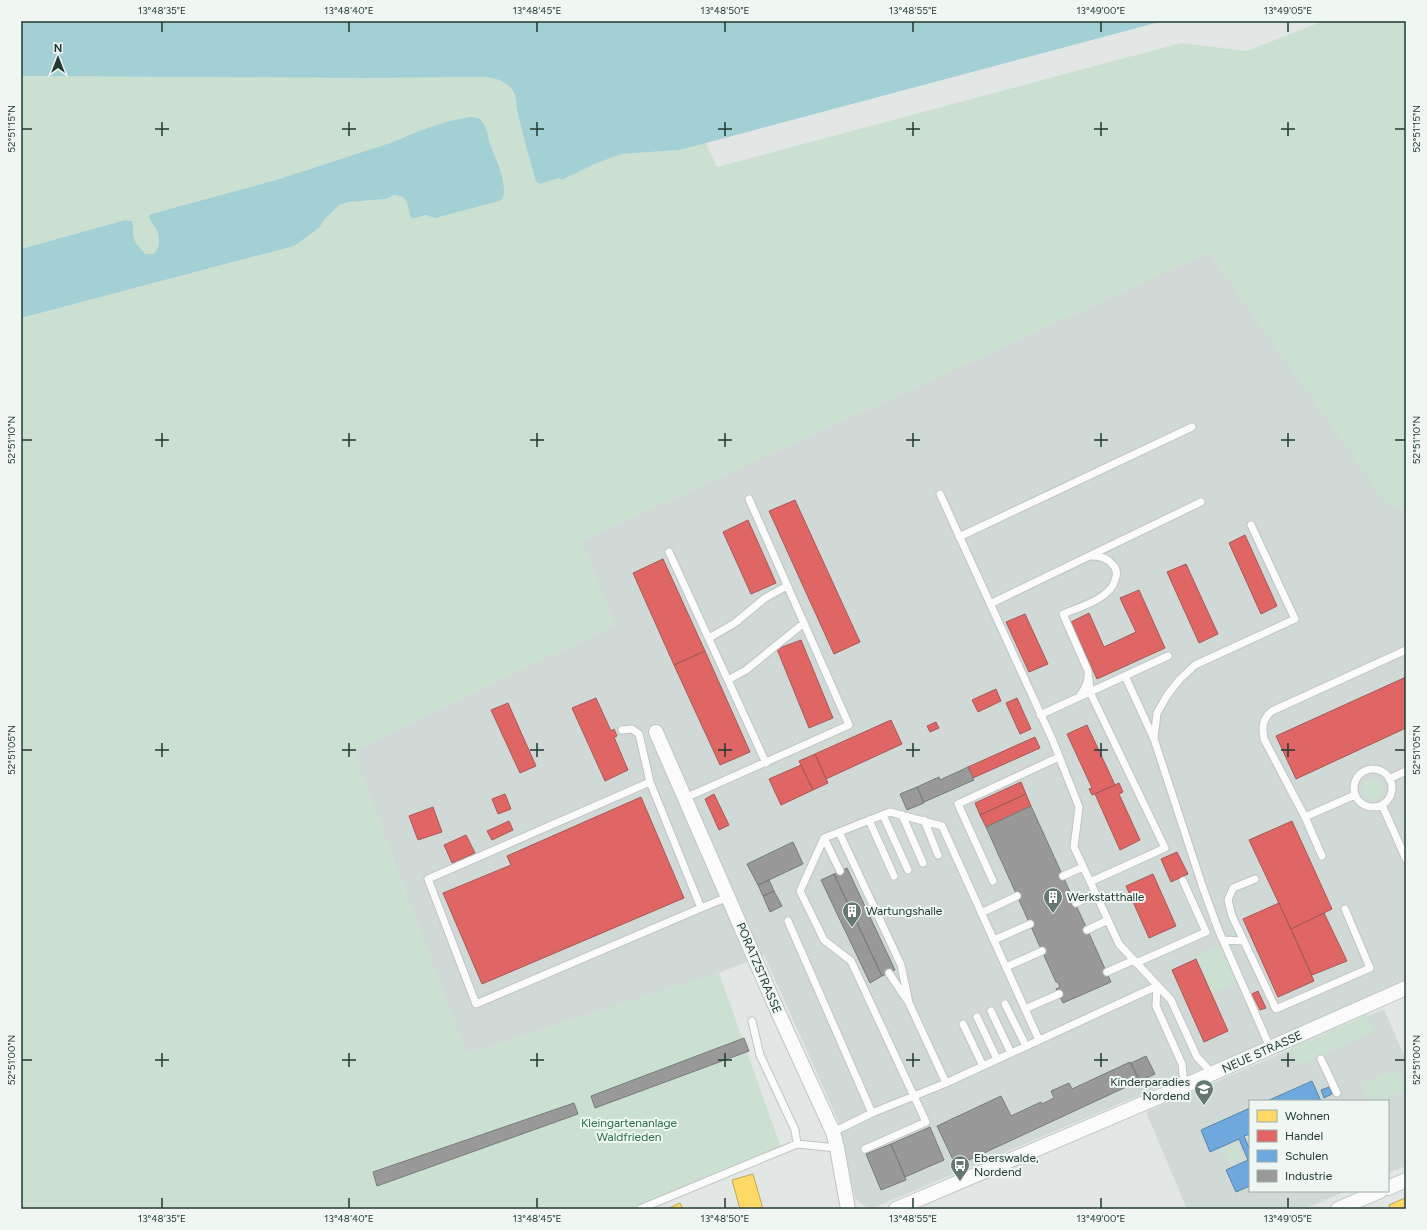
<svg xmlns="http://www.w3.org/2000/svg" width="1427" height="1230" font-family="Figtree,sans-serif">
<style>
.built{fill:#d0d9d5}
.green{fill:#cbe0d1}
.water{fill:#a3d0d5}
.homes{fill:#ffd966;stroke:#bca956}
.shops{fill:#e06666;stroke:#a75956}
.schools{fill:#6fa8dc;stroke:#5887a9}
.industry{fill:#999;stroke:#757c7a}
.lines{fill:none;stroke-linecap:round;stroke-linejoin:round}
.service-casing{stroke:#bfc4c2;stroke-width:9}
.minor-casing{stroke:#bfc4c2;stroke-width:16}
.service{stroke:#fbfbfb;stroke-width:7}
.minor{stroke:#fbfbfb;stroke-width:14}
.ticks{fill:none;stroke:#213a32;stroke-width:1.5}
.labels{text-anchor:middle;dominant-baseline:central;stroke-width:4;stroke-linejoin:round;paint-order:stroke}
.poi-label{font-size:12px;fill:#213a32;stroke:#f0f7f3;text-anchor:start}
.street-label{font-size:12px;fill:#213a32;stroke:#f0f7f3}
.park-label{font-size:12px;fill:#2c6f44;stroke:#f0f7f3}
.neatline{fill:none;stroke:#213a32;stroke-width:1.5}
.ticks-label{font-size:10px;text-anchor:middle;fill:#213a32}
</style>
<rect width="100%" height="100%" fill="#e2e7e5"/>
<path class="built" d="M 1209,252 L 1390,508 L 1406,503 L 1406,980 L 1195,1072 L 871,1209 L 863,1205 L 855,1198 L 838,1120 L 764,955 L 719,973 L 466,1054 L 353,751 L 614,625 L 581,541 Z
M 1384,1009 L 1406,1060 L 1406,1166 L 1388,1173 L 1388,1101 L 1250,1101 L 1250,1191 L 1347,1191 L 1304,1209 L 1187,1209 L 1146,1112 Z"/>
<path class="green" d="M 1323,21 L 1406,21 L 1406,503 L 1390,509 L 1209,252 L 581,541 L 614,625 L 353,751 L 466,1054 L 719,973 L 782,1150 L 641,1209 L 21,1209 L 21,318 L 261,255 L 301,241 L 319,228 L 324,220 L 339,205 L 349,202 L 386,199 L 394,195 L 399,196 L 403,197 L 407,203 L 410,215 C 419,216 427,214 435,218 L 501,173 L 492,149 L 488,135 L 476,117 L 469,117 L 427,128 L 390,143 L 276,180 L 151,214 L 152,223 L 156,227 L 159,239 L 157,249 L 153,254 L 145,254 C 143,251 141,249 139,247 C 133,241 132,232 133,224 L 129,220 L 125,220 L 21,249 L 21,76 L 361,78 L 480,77 C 491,77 503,78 511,88 C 519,98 515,103 518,114 C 523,137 530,160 536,182 L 540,184 L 559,178 L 562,180 L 597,163 L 622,154 L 679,150 L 706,143 L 717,167 L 1181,43 L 1247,51 Z
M1363 789a10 10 0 1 1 20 0a10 10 0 1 1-20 0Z
M 1221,945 L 1238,982 L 1212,993 L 1196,956 Z
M 1367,1015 L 1374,1031 L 1298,1066 L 1291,1048 Z
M 1398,1068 L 1406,1090 L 1379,1101 L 1369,1101 L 1361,1084 Z
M 1236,1144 L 1242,1158 L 1230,1163 L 1224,1149 Z"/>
<path class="water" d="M 21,21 L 1163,21 L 706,143 L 679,150 L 622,154 L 597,163 L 562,180 L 559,178 L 540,184 L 536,182 C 530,160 523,137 518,114 C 515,104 518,96 511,88 C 503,79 491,77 480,77 L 361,78 L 21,76 Z
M 469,117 C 474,117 478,117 481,120 C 488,128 488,139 492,149 C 497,162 504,176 504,191 C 504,195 503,199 499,201 L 435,218 L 425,215 L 415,218 L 412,218 L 410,215 L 407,203 L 403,197 L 399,196 L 394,195 L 386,199 L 349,202 L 339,205 L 324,220 L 319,228 L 294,246 L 21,318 L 21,249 L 125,220 L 132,221 C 134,227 132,234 135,241 C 137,246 142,249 145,254 L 153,254 C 161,248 160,234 155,227 C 152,223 150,221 149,216 L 151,214 L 276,180 L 390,143 L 427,128 L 446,122 Z"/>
<path class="homes" d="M 753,1174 L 763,1209 L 740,1209 L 732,1180 Z
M 1405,1198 L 1406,1209 L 1390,1209 L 1389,1205 Z
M 680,1203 L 683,1209 L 667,1209 Z"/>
<path class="shops" d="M 795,500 L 860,642 L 834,654 L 769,511 Z
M 748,520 L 776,583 L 751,594 L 723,532 Z
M 1245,535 L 1277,606 L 1261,614 L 1229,543 Z
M 663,559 L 705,651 L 674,665 L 633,573 Z
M 1186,564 L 1218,634 L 1199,643 L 1167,572 Z
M 1139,590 L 1165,648 L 1097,679 L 1071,622 L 1089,613 L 1104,647 L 1136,632 L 1120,598 Z
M 1025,614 L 1048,664 L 1029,672 L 1006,622 Z
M 801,640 L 833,718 L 809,728 L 777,649 Z
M 705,651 L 750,752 L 720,765 L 674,665 Z
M 1406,677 L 1406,728 L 1296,779 L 1276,736 Z
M 996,689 L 1001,701 L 978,712 L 972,700 Z
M 596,698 L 611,731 L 614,729 L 617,736 L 614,737 L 628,770 L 605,781 L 572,708 Z
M 1017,698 L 1031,729 L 1020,734 L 1006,703 Z
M 508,703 L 536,766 L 520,773 L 491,710 Z
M 891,720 L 902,744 L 826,779 L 815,754 Z
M 936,722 L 939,728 L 930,732 L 927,726 Z
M 1087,725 L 1115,785 L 1092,795 L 1089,789 L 1092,788 L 1067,734 Z
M 1035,737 L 1040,748 L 973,778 L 968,767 Z
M 815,754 L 828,783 L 813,790 L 799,761 Z
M 801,765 L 813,790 L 781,805 L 769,779 Z
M 1021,782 L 1026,794 L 980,815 L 975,803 Z
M 1119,783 L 1123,792 L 1119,794 L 1140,840 L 1120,850 L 1095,794 Z
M 505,794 L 511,809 L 498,814 L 492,799 Z
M 714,794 L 729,825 L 719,830 L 705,799 Z
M 1026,794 L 1031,806 L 986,827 L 980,815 Z
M 641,797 L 684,898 L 482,984 L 443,893 L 511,865 L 507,856 Z
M 433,807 L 442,832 L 418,840 L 409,816 Z
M 509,821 L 513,830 L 492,840 L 487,831 Z
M 1292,821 L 1332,909 L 1291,929 L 1249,840 Z
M 466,835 L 475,853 L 452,863 L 444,845 Z
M 1177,852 L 1188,874 L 1171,882 L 1161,859 Z
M 1153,874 L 1176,926 L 1149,938 L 1126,886 Z
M 1279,903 L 1314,981 L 1278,997 L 1243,919 Z
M 1324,913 L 1347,961 L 1312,975 L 1291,929 Z
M 1196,959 L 1228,1031 L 1204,1042 L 1172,970 Z
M 1258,991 L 1266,1008 L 1260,1010 L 1252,994 Z"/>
<path class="schools" d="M 1312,1081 L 1321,1101 L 1267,1101 Z
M 1329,1087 L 1332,1094 L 1324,1098 L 1321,1090 Z
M 1250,1108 L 1250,1134 L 1244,1136 L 1250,1150 L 1250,1186 L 1236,1192 L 1226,1170 L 1248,1160 L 1239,1139 L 1210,1152 L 1201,1130 Z"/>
<path class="industry" d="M 968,767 L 974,780 L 924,802 L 917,787 L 939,777 L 940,780 Z
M 917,787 L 924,803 L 907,810 L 900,794 Z
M 1031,806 L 1111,982 L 1063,1003 L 1056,989 L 1060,987 L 1058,982 L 1056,982 L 986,827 Z
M 793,842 L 803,864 L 758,885 L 747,864 Z
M 847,868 L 895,970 L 882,976 L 834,874 Z
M 834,874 L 882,976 L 870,983 L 821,880 Z
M 769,880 L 774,891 L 763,896 L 758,885 Z
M 774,891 L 782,906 L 770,912 L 763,896 Z
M 744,1038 L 749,1051 L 595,1108 L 591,1096 Z
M 1146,1056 L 1155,1074 L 1140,1081 L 1131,1063 Z
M 1130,1062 L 1139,1081 L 956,1166 L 937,1126 L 1001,1096 L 1011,1116 L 1041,1102 L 1042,1104 L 1054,1098 L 1051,1091 L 1069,1083 L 1072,1089 Z
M 574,1103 L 578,1114 L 377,1186 L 373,1172 Z
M 930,1127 L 944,1160 L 905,1177 L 891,1144 Z
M 891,1144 L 906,1180 L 881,1190 L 866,1154 Z"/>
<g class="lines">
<g class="service-casing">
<path id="service" d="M 940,494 L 1053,741 L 1079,807 L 1074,847 L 1119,944 L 1171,1000 L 1197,1057 L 1212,1073
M 959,537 L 1192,427
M 669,552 L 766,763
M 990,604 L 1201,502
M 709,638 L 735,623 L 765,598 L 787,586
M 1125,676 L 1154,739 L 1203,888 L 1218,929 L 1262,1029 L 1270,1048
M 1089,679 L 1090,692 L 1165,848 L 1090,882
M 728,680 L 746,670 L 804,623
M 1079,697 C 1085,689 1089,682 1088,671 L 1063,614 C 1080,607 1111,598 1115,580 C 1117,575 1117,569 1113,565 C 1108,558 1101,556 1092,556
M 1040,715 L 1168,656
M 622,730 L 632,729 L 639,734 L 650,782
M 1154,739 L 1157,713 L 1168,694 L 1180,679 L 1195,665 L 1295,619 L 1251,525
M1354 788a19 19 0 1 1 38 0a19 19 0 1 1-38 0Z
M 1389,779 L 1406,771
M 685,798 L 849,725 L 749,499
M 1382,805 L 1406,859
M 883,815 L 908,870
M 902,815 L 923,863
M 1305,817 L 1264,739 C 1262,727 1262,719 1272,711 L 1406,650
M 869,820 L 894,876
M 924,820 L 938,855
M 839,832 L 901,965 L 909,1003 L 946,1083
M 824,838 L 840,871
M 1322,856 L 1305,817 L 1355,795
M 1063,876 L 1083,867
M 1255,879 L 1233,888 L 1228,900 L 1232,916 L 1276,1009 L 1370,968 L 1345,909
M 993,881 L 958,804 L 1059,757
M 1076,903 L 1096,894
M 701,908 L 650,782 L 428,879 L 476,1004 L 701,908 L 728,897
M 981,913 L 1017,896
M 788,921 L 872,1113
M 1087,930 L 1108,920
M 994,940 L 1030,924
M 1223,940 L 1244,941
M 1136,963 L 1206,932 L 1183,881
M 1006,967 L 1042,951
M 1107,972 L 1134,960
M 889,973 L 907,1000
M 1157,986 L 1156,1006 L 1182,1064 L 1184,1085
M 1005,1004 L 1026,1046
M 1025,1009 L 1059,994
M 991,1011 L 1011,1053
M 977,1017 L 997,1059
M 752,1021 L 760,1055 L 795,1130 L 797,1144
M 963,1024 L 983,1066
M 1321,1059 L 1337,1093
M 833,1132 L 872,1113 L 946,1083 L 1157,986
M 865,1149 L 926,1122 L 851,961 L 824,940 L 800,891 L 824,838 L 890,812 L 942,826 L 1039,1040
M 640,1209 L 797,1144 L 837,1148"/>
</g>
<g class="minor-casing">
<path id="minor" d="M 656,732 L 778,1012 L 833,1132 L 837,1148 L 848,1209
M 1388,1188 L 1406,1180
M 896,1209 L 1161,1096 L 1406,988
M 1338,1209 L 1380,1191"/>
</g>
<use href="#service" class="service"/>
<use href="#minor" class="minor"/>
</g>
<path class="ticks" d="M 162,22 L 162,32M 349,22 L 349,32M 537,22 L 537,32M 725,22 L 725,32M 913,22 L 913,32M 1101,22 L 1101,32M 1288,22 L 1288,32M 162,122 L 162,136M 349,122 L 349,136M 537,122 L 537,136M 725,122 L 725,136M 913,122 L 913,136M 1101,122 L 1101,136M 1288,122 L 1288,136M 22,129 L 32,129M 155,129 L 169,129M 342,129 L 356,129M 530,129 L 544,129M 718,129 L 732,129M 906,129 L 920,129M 1094,129 L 1108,129M 1281,129 L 1295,129M 1395,129 L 1405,129M 162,433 L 162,447M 349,433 L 349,447M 537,433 L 537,447M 725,433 L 725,447M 913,433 L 913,447M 1101,433 L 1101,447M 1288,433 L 1288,447M 22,440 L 32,440M 155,440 L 169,440M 342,440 L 356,440M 530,440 L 544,440M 718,440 L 732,440M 906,440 L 920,440M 1094,440 L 1108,440M 1281,440 L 1295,440M 1395,440 L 1405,440M 162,743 L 162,757M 349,743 L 349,757M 537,743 L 537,757M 725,743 L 725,757M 913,743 L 913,757M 1101,743 L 1101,757M 1288,743 L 1288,757M 22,750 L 32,750M 155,750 L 169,750M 342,750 L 356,750M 530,750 L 544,750M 718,750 L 732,750M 906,750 L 920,750M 1094,750 L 1108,750M 1281,750 L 1295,750M 1395,750 L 1405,750M 162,1053 L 162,1067M 349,1053 L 349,1067M 537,1053 L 537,1067M 725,1053 L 725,1067M 913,1053 L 913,1067M 1101,1053 L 1101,1067M 1288,1053 L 1288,1067M 22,1060 L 32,1060M 155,1060 L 169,1060M 342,1060 L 356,1060M 530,1060 L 544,1060M 718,1060 L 732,1060M 906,1060 L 920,1060M 1094,1060 L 1108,1060M 1281,1060 L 1295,1060M 1395,1060 L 1405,1060M 162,1198 L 162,1208M 349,1198 L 349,1208M 537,1198 L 537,1208M 725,1198 L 725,1208M 913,1198 L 913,1208M 1101,1198 L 1101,1208M 1288,1198 L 1288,1208"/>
<defs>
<g id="building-pin" transform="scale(1)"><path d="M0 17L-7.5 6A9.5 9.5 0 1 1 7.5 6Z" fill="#657771" stroke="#f0f7f3"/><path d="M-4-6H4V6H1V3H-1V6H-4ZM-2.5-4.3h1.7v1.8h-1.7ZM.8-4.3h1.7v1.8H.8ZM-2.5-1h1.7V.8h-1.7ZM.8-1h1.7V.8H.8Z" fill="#fff"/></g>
<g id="school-pin" transform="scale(1)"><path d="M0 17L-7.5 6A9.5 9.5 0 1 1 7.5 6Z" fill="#657771" stroke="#f0f7f3"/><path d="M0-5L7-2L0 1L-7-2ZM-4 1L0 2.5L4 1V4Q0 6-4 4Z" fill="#fff"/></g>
<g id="bus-pin" transform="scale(1)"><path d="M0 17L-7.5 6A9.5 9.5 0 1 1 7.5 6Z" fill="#657771" stroke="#f0f7f3"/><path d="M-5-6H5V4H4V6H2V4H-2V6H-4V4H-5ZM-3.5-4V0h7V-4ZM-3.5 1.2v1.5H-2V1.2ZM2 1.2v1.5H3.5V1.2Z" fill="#fff"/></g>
</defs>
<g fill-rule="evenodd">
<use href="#building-pin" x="1053" y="897"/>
<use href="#building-pin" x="852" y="911"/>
<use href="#school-pin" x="1204" y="1089"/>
<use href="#bus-pin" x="960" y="1165"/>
</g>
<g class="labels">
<g class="poi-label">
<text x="1067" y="897">Werkstatthalle</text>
<text x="866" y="911">Wartungshalle</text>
<text x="1190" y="1082" text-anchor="end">Kinderparadies<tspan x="1190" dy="14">Nordend</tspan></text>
<text x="974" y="1158">Eberswalde,<tspan x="974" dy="14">Nordend</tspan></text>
</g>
<g class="street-label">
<text transform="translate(759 968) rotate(67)">PORATZSTRASSE</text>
<text transform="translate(1262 1052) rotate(-24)">NEUE STRASSE</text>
</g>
<g class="park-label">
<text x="629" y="1123">Kleingartenanlage<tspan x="629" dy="14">Waldfrieden</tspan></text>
</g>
</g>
<rect width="1427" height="1230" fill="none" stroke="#f0f7f3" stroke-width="44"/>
<rect x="1249" y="1100" width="140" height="92" fill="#f0f7f3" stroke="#9daba6"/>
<rect x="1257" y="1110" width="20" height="12" fill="#ffd966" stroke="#9daba6"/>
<text x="1285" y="1120" font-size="12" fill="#213a32">Wohnen</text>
<rect x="1257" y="1130" width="20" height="12" fill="#e06666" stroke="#9daba6"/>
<text x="1285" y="1140" font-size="12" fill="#213a32">Handel</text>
<rect x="1257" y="1150" width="20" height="12" fill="#6fa8dc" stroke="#9daba6"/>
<text x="1285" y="1160" font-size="12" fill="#213a32">Schulen</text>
<rect x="1257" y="1170" width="20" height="12" fill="#999999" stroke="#9daba6"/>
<text x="1285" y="1180" font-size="12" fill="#213a32">Industrie</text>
<g transform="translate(58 58)" stroke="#f0f7f3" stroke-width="3" paint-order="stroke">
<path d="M0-3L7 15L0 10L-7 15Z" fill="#213a32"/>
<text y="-6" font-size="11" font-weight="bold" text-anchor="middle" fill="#213a32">N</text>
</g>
<rect x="22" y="22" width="1383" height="1186" class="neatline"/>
<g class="ticks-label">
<text x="162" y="14">13°48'35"E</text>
<text x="349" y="14">13°48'40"E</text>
<text x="537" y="14">13°48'45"E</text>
<text x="725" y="14">13°48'50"E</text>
<text x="913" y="14">13°48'55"E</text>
<text x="1101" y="14">13°49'00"E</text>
<text x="1288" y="14">13°49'05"E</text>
<text transform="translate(11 129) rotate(-90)" y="4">52°51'15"N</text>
<text transform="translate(1416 129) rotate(-90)" y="4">52°51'15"N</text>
<text transform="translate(11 440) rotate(-90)" y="4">52°51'10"N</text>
<text transform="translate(1416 440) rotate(-90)" y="4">52°51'10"N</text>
<text transform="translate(11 750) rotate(-90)" y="4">52°51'05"N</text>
<text transform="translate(1416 750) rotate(-90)" y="4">52°51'05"N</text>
<text transform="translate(11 1060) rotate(-90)" y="4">52°51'00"N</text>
<text transform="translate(1416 1060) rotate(-90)" y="4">52°51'00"N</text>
<text x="162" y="1222">13°48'35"E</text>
<text x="349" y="1222">13°48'40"E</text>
<text x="537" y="1222">13°48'45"E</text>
<text x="725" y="1222">13°48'50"E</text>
<text x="913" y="1222">13°48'55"E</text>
<text x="1101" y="1222">13°49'00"E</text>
<text x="1288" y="1222">13°49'05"E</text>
</g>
</svg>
